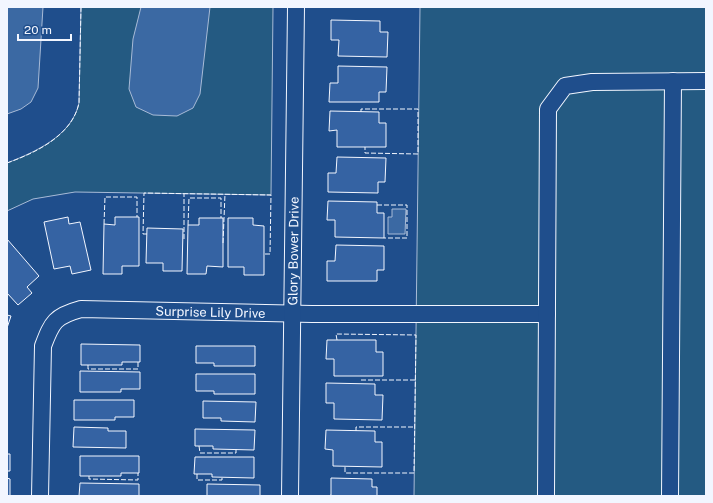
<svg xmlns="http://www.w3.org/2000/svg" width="713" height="503" font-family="'Public Sans',sans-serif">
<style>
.green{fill:#245a82;stroke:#a8bbd7}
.water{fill:#3b69a3;stroke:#a8bbd7}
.building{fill:#3563a3;stroke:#f2f6ff}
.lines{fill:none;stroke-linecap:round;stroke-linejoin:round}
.street-casing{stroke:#f2f6ff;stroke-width:18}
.street{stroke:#1f4e8c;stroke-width:16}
.fence{stroke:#f2f6ff;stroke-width:1;stroke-dasharray:5 2;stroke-linecap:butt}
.labels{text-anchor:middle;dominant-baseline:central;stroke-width:3;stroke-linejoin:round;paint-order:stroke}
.street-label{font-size:13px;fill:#f2f6ff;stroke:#1f4e8c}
</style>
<rect width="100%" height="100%" fill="#1f4e8c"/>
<path class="green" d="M 81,7 L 273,7 L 271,195 L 75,192 L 33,199 L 7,211 L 7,163 C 35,152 72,136 79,103 Z
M 420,7 L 706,7 L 706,496 L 414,496 Z"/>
<path class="water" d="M 7,7 L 43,7 L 38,88 L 31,102 L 21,109 L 7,114 Z
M 141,7 L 210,7 L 200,94 L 193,108 L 177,116 L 153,115 L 136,107 L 129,89 L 133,39 Z
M 392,209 L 406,209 L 405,234 L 388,234 L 388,217 L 392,217 Z"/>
<path class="building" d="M 331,20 L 380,21 L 380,32 L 388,32 L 387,57 L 338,56 L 339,40 L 331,40 Z
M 338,66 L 387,67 L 386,92 L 379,92 L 379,102 L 329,102 L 330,83 L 338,83 Z
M 330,111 L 379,112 L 379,123 L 386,123 L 386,147 L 337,147 L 337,130 L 329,131 Z
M 337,157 L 386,158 L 385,182 L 378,182 L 378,193 L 328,192 L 328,173 L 336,173 Z
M 328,201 L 377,202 L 377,213 L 384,213 L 384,238 L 335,237 L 335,220 L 327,220 Z
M 68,217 L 69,224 L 80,222 L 91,270 L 72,274 L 70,266 L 54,269 L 44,222 Z
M 115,217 L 139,217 L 139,266 L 122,266 L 122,274 L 103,274 L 104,224 L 115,225 Z
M 199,218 L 223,218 L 223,267 L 207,266 L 206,274 L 187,274 L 188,225 L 199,225 Z
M 228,218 L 253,218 L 253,225 L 264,226 L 264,275 L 244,275 L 244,267 L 228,267 Z
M 147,228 L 183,229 L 182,271 L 163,271 L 163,263 L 146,263 Z
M 7,239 L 39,276 L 27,287 L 32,293 L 18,305 L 7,293 Z
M 336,245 L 384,246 L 384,270 L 377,270 L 377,281 L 327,281 L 327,261 L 335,261 Z
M 7,315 L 11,316 L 7,328 Z
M 327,340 L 376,340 L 376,352 L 383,352 L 383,376 L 334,376 L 334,359 L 326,359 Z
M 81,344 L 140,345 L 140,362 L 122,362 L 122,365 L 81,365 Z
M 196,346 L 255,346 L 255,366 L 214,366 L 214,363 L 196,363 Z
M 80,371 L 140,372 L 140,389 L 121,389 L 121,392 L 80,392 Z
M 196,374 L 255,374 L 255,394 L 214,394 L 214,391 L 196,391 Z
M 326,383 L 375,384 L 375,395 L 383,395 L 382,420 L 334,419 L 334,403 L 326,403 Z
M 74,400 L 134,400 L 134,417 L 115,417 L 115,420 L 74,420 Z
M 203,401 L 256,402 L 255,422 L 221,421 L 221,418 L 203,418 Z
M 74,427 L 108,428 L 108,431 L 126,431 L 126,448 L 73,447 Z
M 195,429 L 255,430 L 254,450 L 213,449 L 213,446 L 195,446 Z
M 326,430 L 375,431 L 375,442 L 382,442 L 382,467 L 333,466 L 333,450 L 325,449 Z
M 7,454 L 10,454 L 10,471 L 7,471 Z
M 80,456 L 139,456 L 139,473 L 121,473 L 121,476 L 80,476 Z
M 195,457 L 254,457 L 254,478 L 212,477 L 212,474 L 194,474 Z
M 7,478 L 10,479 L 10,496 L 7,496 Z
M 331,478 L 372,479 L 372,487 L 377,487 L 377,496 L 328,496 L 331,495 Z
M 80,483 L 139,484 L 139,496 L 79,496 Z
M 207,484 L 260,485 L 260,496 L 207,496 Z"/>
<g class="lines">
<g class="street-casing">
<g id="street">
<path id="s1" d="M 40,496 L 43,346 C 52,322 55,316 81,309 L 312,314 L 547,314"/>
<path id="s2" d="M 290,496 L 296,7"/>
<path d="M 546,496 L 548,109 L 565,86 L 592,82 L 706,81"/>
<path d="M 670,496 L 673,81"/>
</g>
</g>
<use href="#street" class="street"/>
<path class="fence" d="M 361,112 L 361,109 L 418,109 L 418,154 L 365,153 L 365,147
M 7,163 C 35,153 72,136 79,103 L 81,7
M 377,205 L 407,205 L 407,238 L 384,238
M 104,224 L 105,197 L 137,197 L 137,217
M 188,225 L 189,198 L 221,198 L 221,218
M 147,234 L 143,234 L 144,193 L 271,195 L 270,254 L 264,254
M 184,239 L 184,194
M 223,243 L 225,194
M 337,340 L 336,334 L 416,335 L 414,473 L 345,473 L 345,466
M 88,365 L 88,369 L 138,369 L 138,362
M 361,380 L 415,380
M 356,431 L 356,427 L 415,427
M 199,446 L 200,453 L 236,453 L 236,449
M 197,474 L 197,480 L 222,480 L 222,477
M 89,476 L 89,479 L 138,480 L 138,473"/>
</g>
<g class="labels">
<g class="street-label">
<text stroke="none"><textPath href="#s2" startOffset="245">Glory Bower Drive</textPath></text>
<text stroke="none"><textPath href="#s1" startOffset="336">Surprise Lily Drive</textPath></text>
</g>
</g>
<rect width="713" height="503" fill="none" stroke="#f2f6ff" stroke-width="16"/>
<path d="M18 34v6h53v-6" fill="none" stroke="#f2f6ff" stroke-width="2"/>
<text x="24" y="34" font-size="12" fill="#f2f6ff" stroke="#1f4e8c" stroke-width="3" paint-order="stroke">20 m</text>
</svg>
